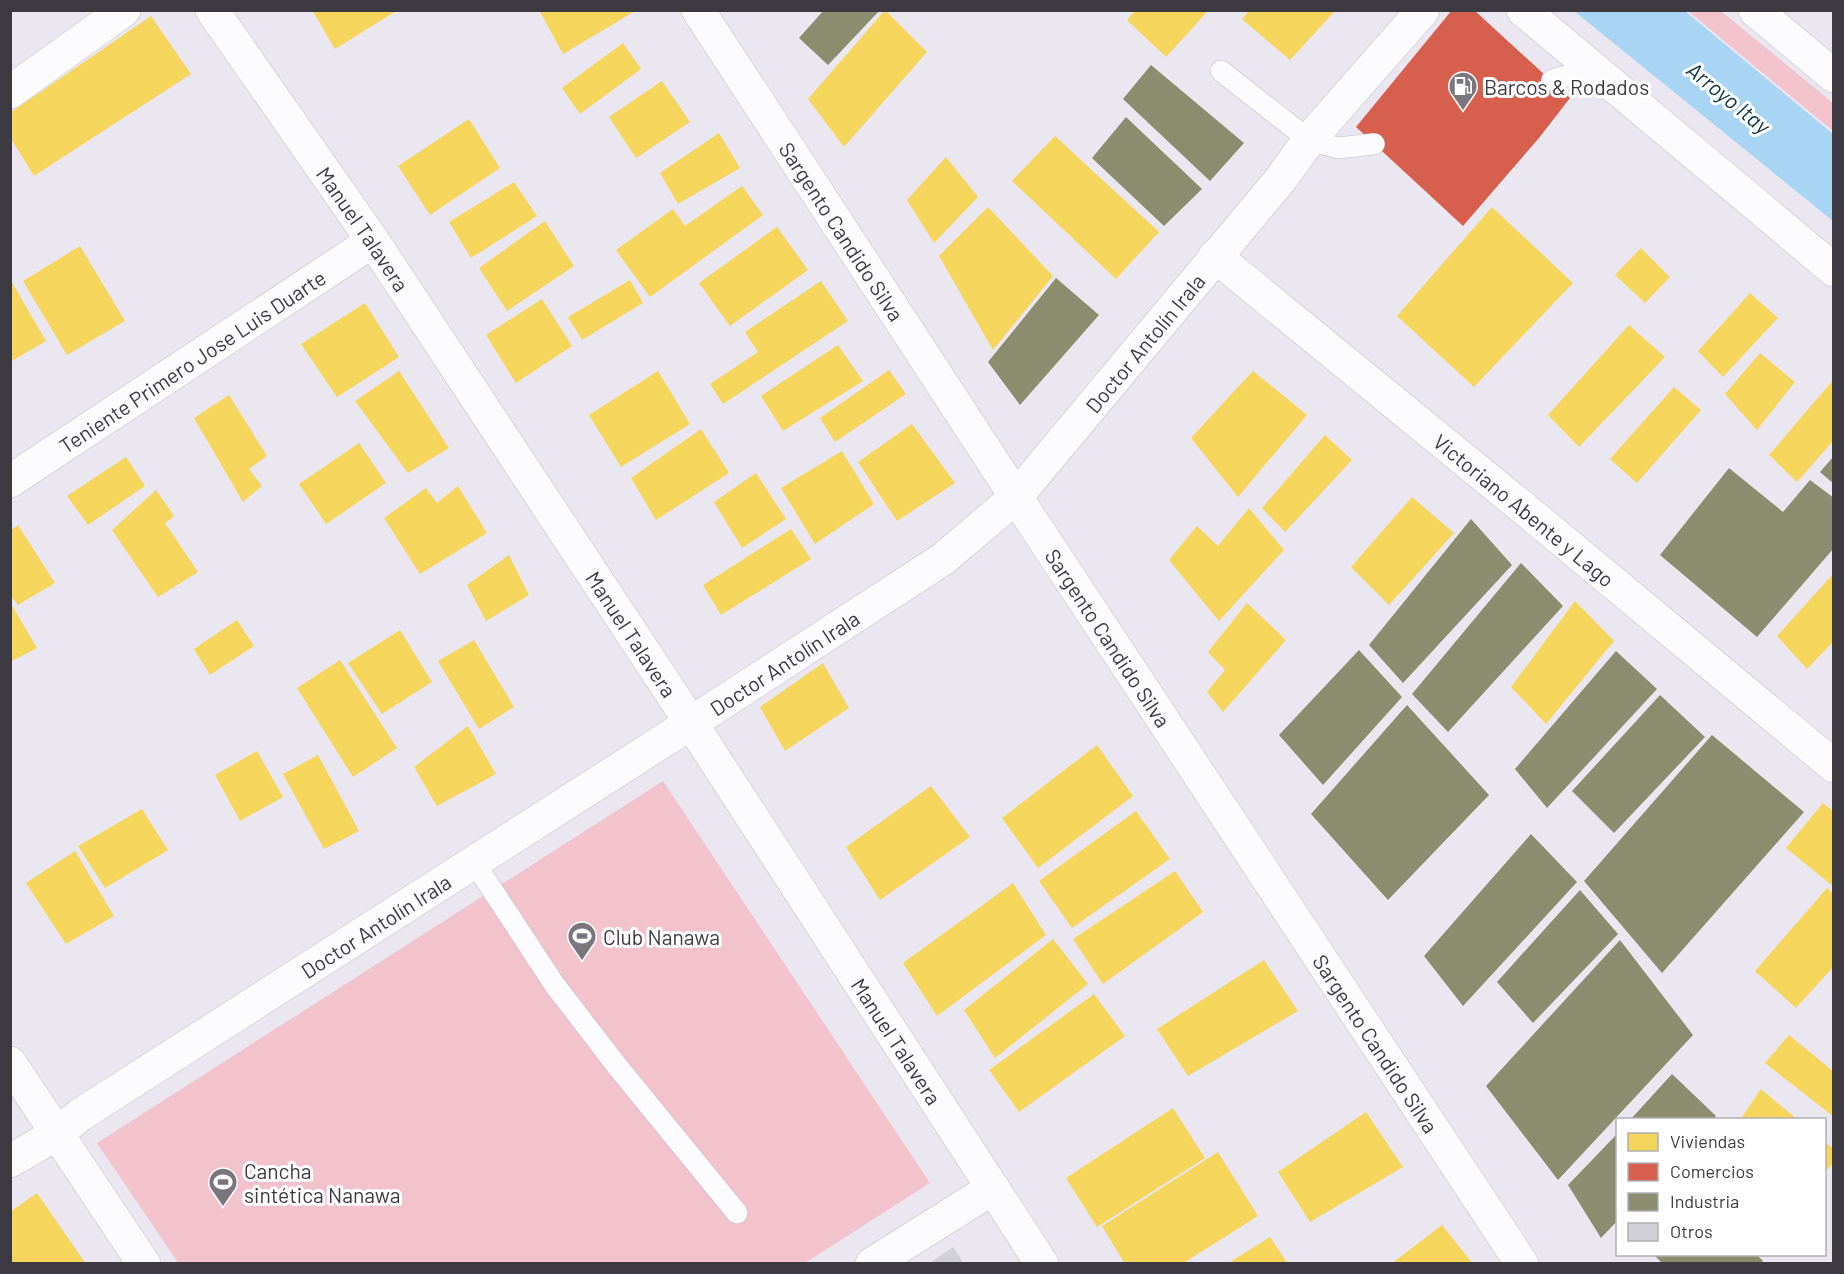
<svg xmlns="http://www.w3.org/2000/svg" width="1844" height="1274" font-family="Barlow,sans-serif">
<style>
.green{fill:#f2c2cd}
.water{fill:#a8d5f4}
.homes{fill:#f6d55c}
.shops{fill:#d6604d}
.industry{fill:#8c8c6e}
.building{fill:#d1d0d8}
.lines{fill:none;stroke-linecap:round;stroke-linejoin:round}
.lane-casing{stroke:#c0bdc4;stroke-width:22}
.street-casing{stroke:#c0bdc4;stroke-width:34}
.secondary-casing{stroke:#c0bdc4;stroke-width:34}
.highway-casing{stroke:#c0bdc4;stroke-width:34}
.lane{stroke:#fcfbfd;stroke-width:21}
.street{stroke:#fcfbfd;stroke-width:33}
.secondary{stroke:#fcfbfd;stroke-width:33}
.highway{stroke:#fcfbfd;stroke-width:33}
.labels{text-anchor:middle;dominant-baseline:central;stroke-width:6;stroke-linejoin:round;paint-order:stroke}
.poi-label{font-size:21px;fill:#3c3940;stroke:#fff;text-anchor:start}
.street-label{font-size:21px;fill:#3c3940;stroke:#fff}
.water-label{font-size:22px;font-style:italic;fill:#083044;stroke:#fff}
</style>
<rect width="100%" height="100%" fill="#ebe7f1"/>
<path class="green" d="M 1688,11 L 1721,11 L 1833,103 L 1833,131 Z
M 663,781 L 930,1183 L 805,1263 L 179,1264 L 97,1143 Z"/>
<path class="water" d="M 1574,11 L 1685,11 L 1833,134 L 1833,221 Z"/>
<path class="homes" d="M 312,10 L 398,10 L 335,49 Z
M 539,10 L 637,10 L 563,54 Z
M 885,10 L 927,52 L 844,147 L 808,99 Z
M 1135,10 L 1209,10 L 1166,57 L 1127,20 Z
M 1250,10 L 1336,10 L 1290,60 L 1242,19 Z
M 151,16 L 191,74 L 34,176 L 10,137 L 10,113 Z
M 623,43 L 641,69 L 580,114 L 562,88 Z
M 662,81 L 690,122 L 636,158 L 609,117 Z
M 469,119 L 500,168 L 430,215 L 398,166 Z
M 719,133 L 740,168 L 678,204 L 660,173 Z
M 1055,136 L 1159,232 L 1116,279 L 1012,181 Z
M 946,157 L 978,197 L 934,243 L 907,200 Z
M 514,182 L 537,216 L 471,258 L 449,222 Z
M 742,186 L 763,215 L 650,297 L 616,250 L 673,209 L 685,226 Z
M 988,207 L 1053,276 L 993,350 L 939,256 Z
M 1492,207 L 1573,283 L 1474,387 L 1397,316 Z
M 545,221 L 574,266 L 507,311 L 479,268 Z
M 777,227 L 808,270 L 730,326 L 699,283 Z
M 80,246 L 125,321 L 67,355 L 23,281 Z
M 1641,248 L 1670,277 L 1645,303 L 1615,275 Z
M 10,279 L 46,341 L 10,362 Z
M 630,280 L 643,303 L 582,340 L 568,317 Z
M 821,281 L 848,321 L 723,404 L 710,384 L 758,352 L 745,332 Z
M 1750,293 L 1778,318 L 1723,377 L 1698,351 Z
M 542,299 L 572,346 L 516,383 L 486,335 Z
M 365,303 L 399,357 L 337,397 L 301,344 Z
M 1629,325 L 1665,357 L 1579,447 L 1548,415 Z
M 838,345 L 863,381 L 783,431 L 761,396 Z
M 1760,353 L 1795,382 L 1757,430 L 1725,394 Z
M 889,370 L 906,394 L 835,442 L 820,418 Z
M 399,371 L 449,448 L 408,473 L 355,401 Z
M 658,371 L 690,424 L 621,467 L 589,415 Z
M 1253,371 L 1307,415 L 1238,497 L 1191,438 Z
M 1834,379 L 1834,440 L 1797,482 L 1769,455 Z
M 1674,387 L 1701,410 L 1637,483 L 1610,459 Z
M 229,395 L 267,456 L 249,469 L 262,486 L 243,502 L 194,418 Z
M 912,424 L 955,483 L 897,521 L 858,462 Z
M 701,429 L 729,473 L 656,520 L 631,478 Z
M 1325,435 L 1352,460 L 1285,532 L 1262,508 Z
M 359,443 L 386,483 L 326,524 L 299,484 Z
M 842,451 L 874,504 L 815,544 L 781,488 Z
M 126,457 L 145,486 L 88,525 L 67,496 Z
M 756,473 L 786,519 L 742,548 L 714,502 Z
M 458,486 L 487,533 L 420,574 L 384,518 L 426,488 L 437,503 Z
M 156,490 L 174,516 L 165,523 L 198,572 L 158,597 L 112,530 Z
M 1412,497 L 1454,533 L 1389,605 L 1351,567 Z
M 1249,508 L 1284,550 L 1219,621 L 1169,560 L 1197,526 L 1218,546 Z
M 18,525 L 55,583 L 18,605 L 10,595 L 10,531 Z
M 791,529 L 811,559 L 721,615 L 703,585 Z
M 509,555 L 529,595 L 486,621 L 467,585 Z
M 1834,573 L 1834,641 L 1807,669 L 1777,636 Z
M 1575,601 L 1614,641 L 1546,724 L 1511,687 Z
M 10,602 L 37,648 L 10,662 Z
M 1247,603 L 1286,640 L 1223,712 L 1207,692 L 1225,670 L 1208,652 Z
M 237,620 L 254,646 L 210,675 L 194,649 Z
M 400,630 L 432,682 L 382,714 L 348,663 Z
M 474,640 L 514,707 L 479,729 L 438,661 Z
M 340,660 L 397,748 L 353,777 L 297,688 Z
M 823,663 L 849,708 L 785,751 L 760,707 Z
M 468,726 L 496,774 L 437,806 L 414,767 Z
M 1097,745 L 1133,796 L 1038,868 L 1002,818 Z
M 257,751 L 283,797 L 240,821 L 215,775 Z
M 318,755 L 359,831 L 324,849 L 283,774 Z
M 931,786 L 970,837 L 880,900 L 846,847 Z
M 1823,803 L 1834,812 L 1834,887 L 1786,848 Z
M 142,809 L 168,850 L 105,888 L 78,846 Z
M 1136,811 L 1170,859 L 1072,928 L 1039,881 Z
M 75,851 L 114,916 L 66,944 L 26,883 Z
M 1175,871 L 1203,912 L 1103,984 L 1073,939 Z
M 1013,883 L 1046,935 L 937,1016 L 903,963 Z
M 1827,888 L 1834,894 L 1834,966 L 1796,1008 L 1755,971 Z
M 1053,939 L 1088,984 L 995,1058 L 964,1010 Z
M 1264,960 L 1298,1011 L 1188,1076 L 1157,1029 Z
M 1094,994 L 1125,1036 L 1019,1112 L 989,1070 Z
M 1789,1035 L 1834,1072 L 1834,1117 L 1765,1063 Z
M 1761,1089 L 1798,1120 L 1740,1120 Z
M 1173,1108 L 1205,1158 L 1097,1227 L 1066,1178 Z
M 1366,1112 L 1403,1167 L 1310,1222 L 1278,1172 Z
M 1824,1141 L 1834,1149 L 1834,1162 L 1824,1173 Z
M 1218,1152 L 1258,1216 L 1182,1264 L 1125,1264 L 1102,1226 Z
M 37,1193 L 86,1264 L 10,1264 L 10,1212 Z
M 1442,1225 L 1473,1264 L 1391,1264 Z
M 1270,1237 L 1288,1264 L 1227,1264 Z"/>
<path class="shops" d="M 1452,10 L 1474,10 L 1570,98 L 1539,138 L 1463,226 L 1356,127 Z"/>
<path class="industry" d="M 824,10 L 880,10 L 828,65 L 799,38 Z
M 1151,65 L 1244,143 L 1210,181 L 1123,99 Z
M 1126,117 L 1202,189 L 1164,226 L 1092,158 Z
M 1056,278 L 1099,315 L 1020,405 L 988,362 Z
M 1834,456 L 1834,484 L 1820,472 Z
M 1729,468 L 1783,512 L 1810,480 L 1834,498 L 1834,548 L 1757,637 L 1660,555 Z
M 1471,519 L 1512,565 L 1403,683 L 1369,645 Z
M 1521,563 L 1563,606 L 1448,732 L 1412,694 Z
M 1359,650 L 1402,697 L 1323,785 L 1279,735 Z
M 1616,651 L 1657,689 L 1547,808 L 1515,769 Z
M 1660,695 L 1705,737 L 1614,833 L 1572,791 Z
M 1407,705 L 1489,795 L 1388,900 L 1311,814 Z
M 1712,735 L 1804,812 L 1662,973 L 1584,881 Z
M 1531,834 L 1577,882 L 1463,1006 L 1424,956 Z
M 1580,890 L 1618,934 L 1533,1023 L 1497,982 Z
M 1620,940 L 1693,1035 L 1558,1180 L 1486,1086 Z
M 1672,1074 L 1716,1116 L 1712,1120 L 1630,1120 Z
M 1618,1133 L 1618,1220 L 1601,1238 L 1568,1185 Z
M 1653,1254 L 1756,1254 L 1763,1261 L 1761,1264 L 1663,1264 Z"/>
<path class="building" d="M 953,1247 L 964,1264 L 928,1264 Z"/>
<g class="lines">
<g class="lane-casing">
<path id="lane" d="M 1221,71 L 1309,140 L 1338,148 L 1374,144
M 1552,80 L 1593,68
M 474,862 L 554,984 L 617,1066 L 737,1213"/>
</g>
<g class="street-casing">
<g id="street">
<path id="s1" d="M 212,10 L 373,241 L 691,723 L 1042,1264"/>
<path id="s2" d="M 698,10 L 1016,497 L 1522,1264"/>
<path d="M 10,92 L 124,10"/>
<path id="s3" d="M 1215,256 L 1533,516 L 1834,766"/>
<path id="s4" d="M 10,481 L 373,241"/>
<path d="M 872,1264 L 993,1188"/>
</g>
</g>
<g class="secondary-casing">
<g id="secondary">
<path d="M 10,1063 L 144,1264"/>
<path id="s5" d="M 10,1161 L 58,1133 L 80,1115 L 691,723 L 943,559 L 1016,497 L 1280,180 L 1309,140 L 1423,10"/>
</g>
</g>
<g class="highway-casing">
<path id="highway" d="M 1523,10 L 1834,270
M 1755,10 L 1834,76"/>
</g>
<use href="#lane" class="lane"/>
<use href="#street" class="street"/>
<use href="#secondary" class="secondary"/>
<use href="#highway" class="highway"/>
</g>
<defs>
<g id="fuel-pin" transform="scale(1.5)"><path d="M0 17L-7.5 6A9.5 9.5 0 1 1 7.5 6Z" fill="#79767e" stroke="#fff"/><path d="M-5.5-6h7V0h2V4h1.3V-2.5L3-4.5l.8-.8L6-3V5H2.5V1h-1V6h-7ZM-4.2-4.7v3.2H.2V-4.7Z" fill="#fff"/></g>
<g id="stadium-pin" transform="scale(1.5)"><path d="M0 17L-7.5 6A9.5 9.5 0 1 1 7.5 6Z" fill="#79767e" stroke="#fff"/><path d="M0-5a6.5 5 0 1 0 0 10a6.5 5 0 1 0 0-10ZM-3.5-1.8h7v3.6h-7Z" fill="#fff"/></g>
</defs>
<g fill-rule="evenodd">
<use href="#fuel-pin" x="1463" y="86"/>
<use href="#stadium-pin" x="582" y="936"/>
<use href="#stadium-pin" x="223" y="1182"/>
</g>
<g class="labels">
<g class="poi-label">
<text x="1484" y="86">Barcos &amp; Rodados</text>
<text x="603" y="936">Club Nanawa</text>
<text x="244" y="1170">Cancha<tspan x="244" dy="24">sintética Nanawa</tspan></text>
</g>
<g class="street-label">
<text stroke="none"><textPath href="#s1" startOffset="266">Manuel Talavera</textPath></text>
<text stroke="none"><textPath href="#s2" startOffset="264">Sargento Candido Silva</textPath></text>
<text stroke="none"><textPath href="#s5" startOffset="1407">Doctor Antolín Irala</textPath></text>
<text stroke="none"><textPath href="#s4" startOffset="218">Teniente Primero Jose Luis Duarte</textPath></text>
<text stroke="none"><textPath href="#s3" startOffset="400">Victoriano Abente y Lago</textPath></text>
<text stroke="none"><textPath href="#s1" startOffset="752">Manuel Talavera</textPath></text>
<text stroke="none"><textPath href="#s2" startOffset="750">Sargento Candido Silva</textPath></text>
<text stroke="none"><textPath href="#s5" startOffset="921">Doctor Antolín Irala</textPath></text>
<text stroke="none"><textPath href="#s5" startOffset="435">Doctor Antolín Irala</textPath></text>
<text stroke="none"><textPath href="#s1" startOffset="1238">Manuel Talavera</textPath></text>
<text stroke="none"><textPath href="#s2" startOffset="1236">Sargento Candido Silva</textPath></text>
</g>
<g class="water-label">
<text transform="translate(1729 97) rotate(39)">Arroyo Itay</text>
</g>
</g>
<rect width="1844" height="1274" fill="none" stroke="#3c3940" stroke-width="24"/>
<rect x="1616" y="1118" width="210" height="138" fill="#ffffff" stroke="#b1b0b3" stroke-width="1.5"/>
<rect x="1628" y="1133" width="30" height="18" fill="#f6d55c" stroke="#b1b0b3" stroke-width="1.5"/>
<text x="1670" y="1148" font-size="18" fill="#3c3940">Viviendas</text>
<rect x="1628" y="1163" width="30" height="18" fill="#d6604d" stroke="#b1b0b3" stroke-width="1.5"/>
<text x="1670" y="1178" font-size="18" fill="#3c3940">Comercios</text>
<rect x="1628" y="1193" width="30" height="18" fill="#8c8c6e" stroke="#b1b0b3" stroke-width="1.5"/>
<text x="1670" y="1208" font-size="18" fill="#3c3940">Industria</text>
<rect x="1628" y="1223" width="30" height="18" fill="#d1d0d8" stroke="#b1b0b3" stroke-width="1.5"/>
<text x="1670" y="1238" font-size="18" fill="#3c3940">Otros</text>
</svg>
